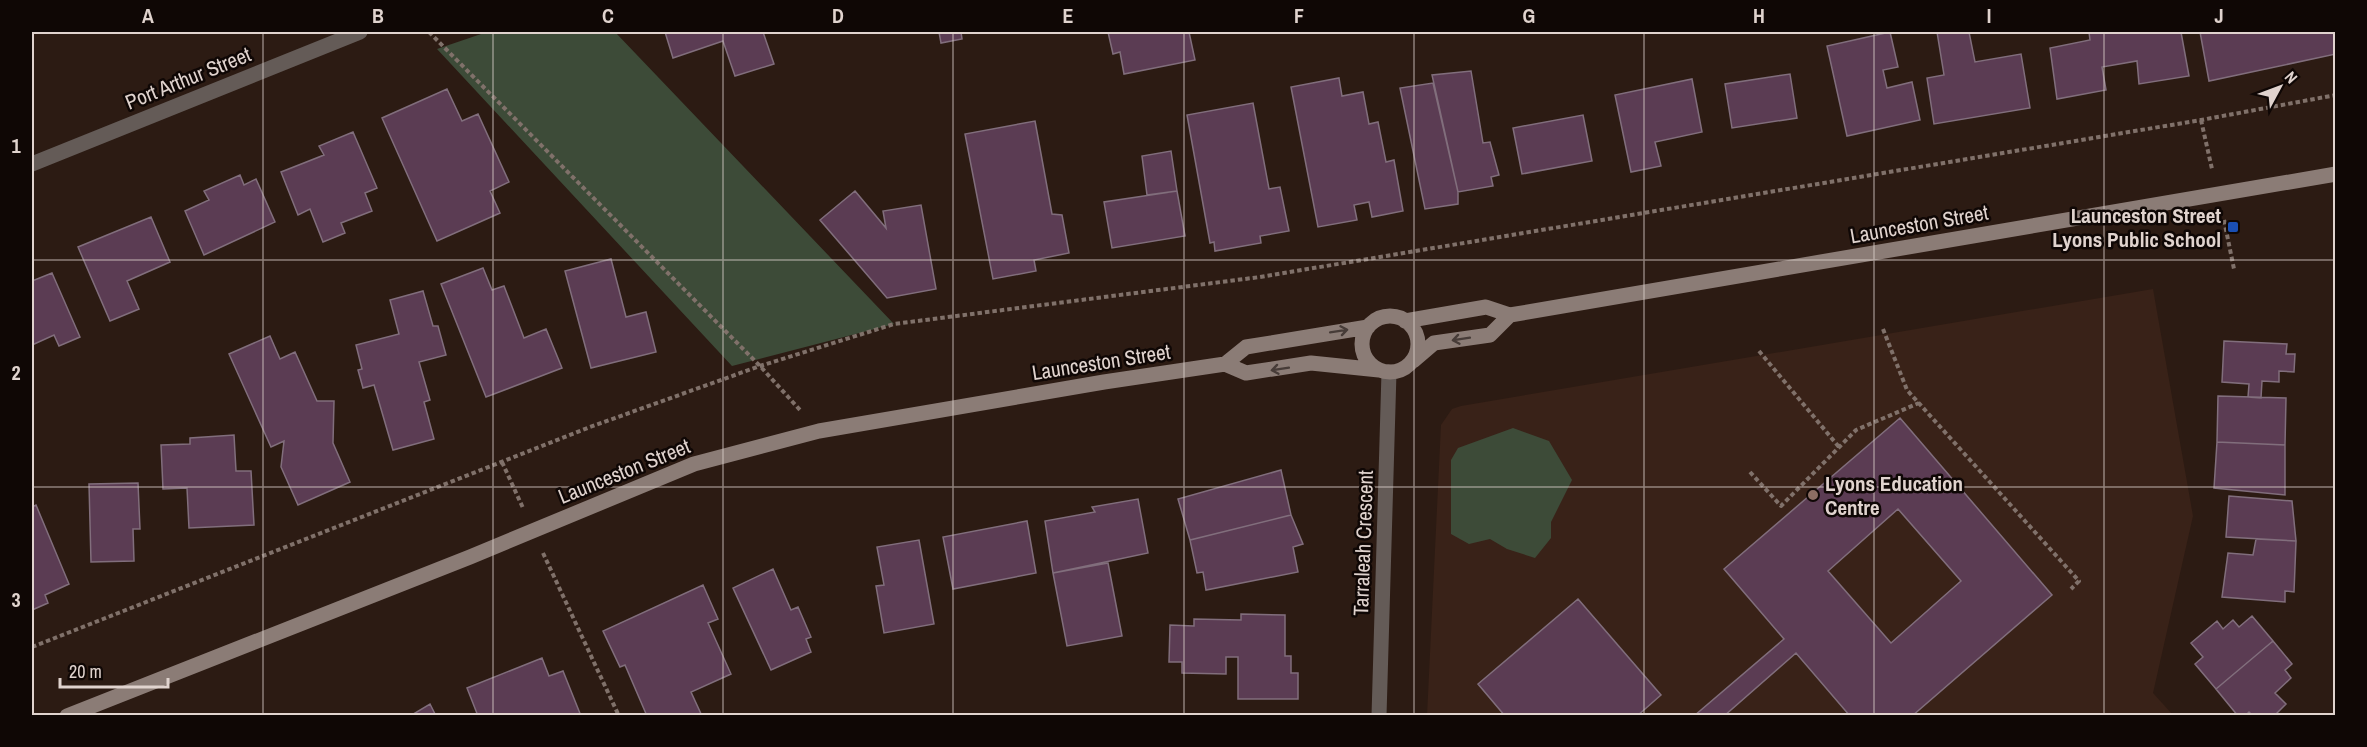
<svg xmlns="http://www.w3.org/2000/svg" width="2367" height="747" font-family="'Archivo Narrow',sans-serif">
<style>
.built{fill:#392218}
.green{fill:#3d4b38}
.building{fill:#5b3c53;stroke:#816e7c;stroke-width:1.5;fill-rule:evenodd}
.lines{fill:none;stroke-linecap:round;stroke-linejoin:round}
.path{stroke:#80716a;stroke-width:4;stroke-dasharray:4.5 3;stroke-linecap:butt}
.minor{stroke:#645b57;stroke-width:15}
.secondary{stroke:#8b7c76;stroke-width:15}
.oneway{stroke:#473c38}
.grid{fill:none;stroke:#e0d3ce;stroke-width:1.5;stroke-opacity:0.55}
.transit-dot{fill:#1a4fb4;stroke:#0f0705;stroke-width:2}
.education-dot{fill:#8d6e63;stroke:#0f0705;stroke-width:2}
.labels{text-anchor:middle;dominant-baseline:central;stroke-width:5;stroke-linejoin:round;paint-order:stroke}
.street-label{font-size:21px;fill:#e0d3ce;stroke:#0f0705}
.poi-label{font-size:21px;font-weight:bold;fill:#e0d3ce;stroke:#0f0705;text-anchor:end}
.neatline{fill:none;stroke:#e0d3ce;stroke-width:2}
.grid-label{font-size:20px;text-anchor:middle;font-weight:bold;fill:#e0d3ce}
</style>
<rect width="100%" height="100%" fill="#2c1b13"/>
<path class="built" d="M 2153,289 L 2193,516 L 2153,693 L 2173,715 L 1427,716 L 1441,425 L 1452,409 L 1461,406 Z"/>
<path class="green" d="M 487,32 L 615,32 L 894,324 L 732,366 L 437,49 Z
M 1513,428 L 1549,441 L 1572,480 L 1551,522 L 1551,538 L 1535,558 L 1507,549 L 1490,539 L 1469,544 L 1451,534 L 1451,460 L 1458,448 Z"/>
<path class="building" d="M 665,32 L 763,32 L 774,64 L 735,76 L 723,41 L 673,58 Z
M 939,32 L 961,32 L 962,39 L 941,43 Z
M 1108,32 L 1189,32 L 1195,60 L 1124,74 L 1120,52 L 1113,54 Z
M 1890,32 L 1898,67 L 1883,70 L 1887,88 L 1912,82 L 1920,120 L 1847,136 L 1827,46 Z
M 1937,32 L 1969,32 L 1975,62 L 2021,54 L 2030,108 L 1934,124 L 1927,78 L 1944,75 Z
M 2089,32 L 2181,32 L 2189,76 L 2139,84 L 2137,61 L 2102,67 L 2106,90 L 2057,99 L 2050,48 L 2090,40 Z
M 2200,32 L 2336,32 L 2336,54 L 2209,81 Z
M 1471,71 L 1483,143 L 1490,142 L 1499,175 L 1491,177 L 1493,186 L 1458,192 L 1432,75 Z
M 1790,74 L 1797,118 L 1732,128 L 1725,84 Z
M 1339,78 L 1342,96 L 1363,92 L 1369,124 L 1378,122 L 1386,162 L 1394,160 L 1403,211 L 1372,217 L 1369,202 L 1354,205 L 1357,220 L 1318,227 L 1291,87 Z
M 1692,79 L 1702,132 L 1655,142 L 1661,166 L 1631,172 L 1615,95 Z
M 1433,83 L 1458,192 L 1458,204 L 1425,209 L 1400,88 Z
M 447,89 L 462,121 L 478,114 L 509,182 L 490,191 L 500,213 L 437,241 L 382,118 Z
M 1253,103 L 1269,189 L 1280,187 L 1289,231 L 1260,236 L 1261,243 L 1215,251 L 1214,242 L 1210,243 L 1187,115 Z
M 1583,115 L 1592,161 L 1522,174 L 1513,128 Z
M 1035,121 L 1052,214 L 1062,215 L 1069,253 L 1034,260 L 1036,271 L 993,279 L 965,134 Z
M 353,132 L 377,188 L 365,193 L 372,211 L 341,223 L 345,233 L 323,242 L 310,209 L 298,215 L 281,172 L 324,155 L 319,146 Z
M 1171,151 L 1177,191 L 1147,195 L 1142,156 Z
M 240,175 L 244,185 L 256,179 L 275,222 L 204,255 L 185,211 L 209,200 L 204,191 Z
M 855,191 L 886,228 L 883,211 L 921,205 L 936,289 L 887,298 L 820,220 Z
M 1177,191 L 1185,236 L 1112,248 L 1104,202 Z
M 151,217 L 170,262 L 127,281 L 139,309 L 110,321 L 78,247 Z
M 611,259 L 626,317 L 646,312 L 656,352 L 591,368 L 565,271 Z
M 483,268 L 492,290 L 504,286 L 524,338 L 546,329 L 562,368 L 486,397 L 441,284 Z
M 52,273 L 80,337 L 59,346 L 54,335 L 32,345 L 32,281 Z
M 423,291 L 433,326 L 438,326 L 446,355 L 419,362 L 430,400 L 424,402 L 434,439 L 393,450 L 374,385 L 363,388 L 358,370 L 362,369 L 356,345 L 399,334 L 390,300 Z
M 270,336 L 280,359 L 295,352 L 317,401 L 334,401 L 333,443 L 350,482 L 298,505 L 281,467 L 284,441 L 271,447 L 229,354 Z
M 2224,341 L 2287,344 L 2286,354 L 2295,354 L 2294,372 L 2279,371 L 2279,382 L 2262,381 L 2261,398 L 2248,397 L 2249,384 L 2222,382 Z
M 2218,396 L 2286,398 L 2285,445 L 2217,442 Z
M 1900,418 L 2052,595 L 1912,716 L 1850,716 L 1796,653 L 1724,716 L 1694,716 L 1784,639 L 1724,569 ZM 1898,509 L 1961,581 L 1891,643 L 1828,571 Z
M 234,435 L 236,471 L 251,471 L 254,525 L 189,528 L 187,488 L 163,489 L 161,445 L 190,444 L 190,438 Z
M 2217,442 L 2285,445 L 2285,495 L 2214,488 Z
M 1281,470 L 1291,515 L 1190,540 L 1178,499 Z
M 138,483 L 140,529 L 133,529 L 134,561 L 91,562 L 89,484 Z
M 2229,496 L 2292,501 L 2296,541 L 2226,537 Z
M 1138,499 L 1148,553 L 1053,573 L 1045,521 L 1095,512 L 1092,507 Z
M 36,505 L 69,584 L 45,595 L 48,603 L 32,610 L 32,507 Z
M 1291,515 L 1303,544 L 1293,547 L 1298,572 L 1206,590 L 1203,572 L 1197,573 L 1190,540 Z
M 1027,521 L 1036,573 L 953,589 L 943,537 Z
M 2256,539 L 2296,541 L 2294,592 L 2285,591 L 2285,602 L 2222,597 L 2228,553 L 2253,555 Z
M 919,540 L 934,624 L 884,633 L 876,586 L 884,585 L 877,547 Z
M 1108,563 L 1122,636 L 1067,646 L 1053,573 Z
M 773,569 L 791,610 L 798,607 L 811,637 L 806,639 L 811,652 L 771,670 L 733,588 Z
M 703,585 L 718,619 L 708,623 L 731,674 L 691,692 L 702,716 L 647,716 L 625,665 L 620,667 L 603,631 Z
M 1578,599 L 1661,695 L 1637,716 L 1505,716 L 1478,684 Z
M 1241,614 L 1285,615 L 1285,656 L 1291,656 L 1291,673 L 1298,673 L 1298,699 L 1238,699 L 1238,657 L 1226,657 L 1226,674 L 1182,673 L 1182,662 L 1169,662 L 1170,625 L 1194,626 L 1194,619 L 1241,620 Z
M 2252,616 L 2273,641 L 2216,689 L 2195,664 L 2203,657 L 2191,643 L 2217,621 L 2223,629 L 2233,620 L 2239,627 Z
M 2273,641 L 2292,664 L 2285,670 L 2291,678 L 2275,693 L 2286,704 L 2274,716 L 2253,716 L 2249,712 L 2245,716 L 2238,716 L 2216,689 Z
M 542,658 L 549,676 L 563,671 L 581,716 L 478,716 L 467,688 Z
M 430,704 L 436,716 L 410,716 Z"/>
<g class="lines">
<path class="path" d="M 429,32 L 760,366 L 800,410
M 2201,120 L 2212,169
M 2224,220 L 2234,269
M 1883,329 L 1907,390 L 2079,581 L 2071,589
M 1759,351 L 1839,447
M 502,462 L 523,508
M 1750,472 L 1781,506 L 1856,430 L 1919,403
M 543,553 L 619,716
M 32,647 L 590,427 L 760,366 L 894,324 L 1260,277 L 2201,120 L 2336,95"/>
<path class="minor" d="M 32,164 L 360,32
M 1379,716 L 1389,372"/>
<path class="secondary" d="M1362 344a28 28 0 1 1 56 0a28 28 0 1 1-56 0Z
M 1405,321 L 1486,307 L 1510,315 L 2336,174
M 1413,361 L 1434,343 L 1490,335 L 1510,315
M 1225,364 L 1246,373 L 1311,363 L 1379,370
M 67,716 L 470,557 L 694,464 L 819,431 L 1104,382 L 1225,364 L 1246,347 L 1368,327"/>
</g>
<defs><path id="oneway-shaft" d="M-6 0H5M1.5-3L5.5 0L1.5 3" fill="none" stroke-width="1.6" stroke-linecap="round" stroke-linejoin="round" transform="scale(1.5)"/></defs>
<g class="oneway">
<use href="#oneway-shaft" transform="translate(1339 331) rotate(-9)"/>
<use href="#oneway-shaft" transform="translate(1461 339) rotate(171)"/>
<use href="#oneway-shaft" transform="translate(1280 369) rotate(171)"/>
</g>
<path class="grid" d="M 263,32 L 263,716M 493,32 L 493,716M 723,32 L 723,716M 953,32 L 953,716M 1184,32 L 1184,716M 1414,32 L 1414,716M 1644,32 L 1644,716M 1874,32 L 1874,716M 2104,32 L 2104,716M 32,260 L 2336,260M 32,487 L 2336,487"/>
<rect class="transit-dot" x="2227" y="221" width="12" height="12" rx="3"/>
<circle class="education-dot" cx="1813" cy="495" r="6"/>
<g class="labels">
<g class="street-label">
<text transform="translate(188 78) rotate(-22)">Port Arthur Street</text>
<text transform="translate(1919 224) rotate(-10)">Launceston Street</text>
<text transform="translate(1101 362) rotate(-9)">Launceston Street</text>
<text transform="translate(624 471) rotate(-22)">Launceston Street</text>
<text transform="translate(1363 543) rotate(-88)">Tarraleah Crescent</text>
</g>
<g class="poi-label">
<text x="2221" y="215">Launceston Street<tspan x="2221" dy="24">Lyons Public School</tspan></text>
<text x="1825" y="483" text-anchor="start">Lyons Education<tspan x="1825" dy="24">Centre</tspan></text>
</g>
</g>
<rect width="2367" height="747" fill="none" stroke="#0f0705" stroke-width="66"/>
<g transform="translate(2280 87) rotate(49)" stroke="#0f0705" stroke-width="4.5" paint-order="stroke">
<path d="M0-4.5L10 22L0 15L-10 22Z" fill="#e0d3ce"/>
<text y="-9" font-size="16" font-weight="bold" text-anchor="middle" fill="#e0d3ce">N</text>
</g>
<path d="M60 678v9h108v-9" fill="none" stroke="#e0d3ce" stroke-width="3"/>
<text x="69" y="678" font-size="18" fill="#e0d3ce" stroke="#0f0705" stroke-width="4.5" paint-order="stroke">20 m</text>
<rect x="33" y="33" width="2301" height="681" class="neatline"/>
<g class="grid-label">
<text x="148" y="23">A</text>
<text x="378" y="23">B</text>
<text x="608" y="23">C</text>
<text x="838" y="23">D</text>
<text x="1068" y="23">E</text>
<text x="1299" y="23">F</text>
<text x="1529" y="23">G</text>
<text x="1759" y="23">H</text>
<text x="1989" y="23">I</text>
<text x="2219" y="23">J</text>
<text x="16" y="153">1</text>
<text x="16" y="380">2</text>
<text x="16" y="607">3</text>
</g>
</svg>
